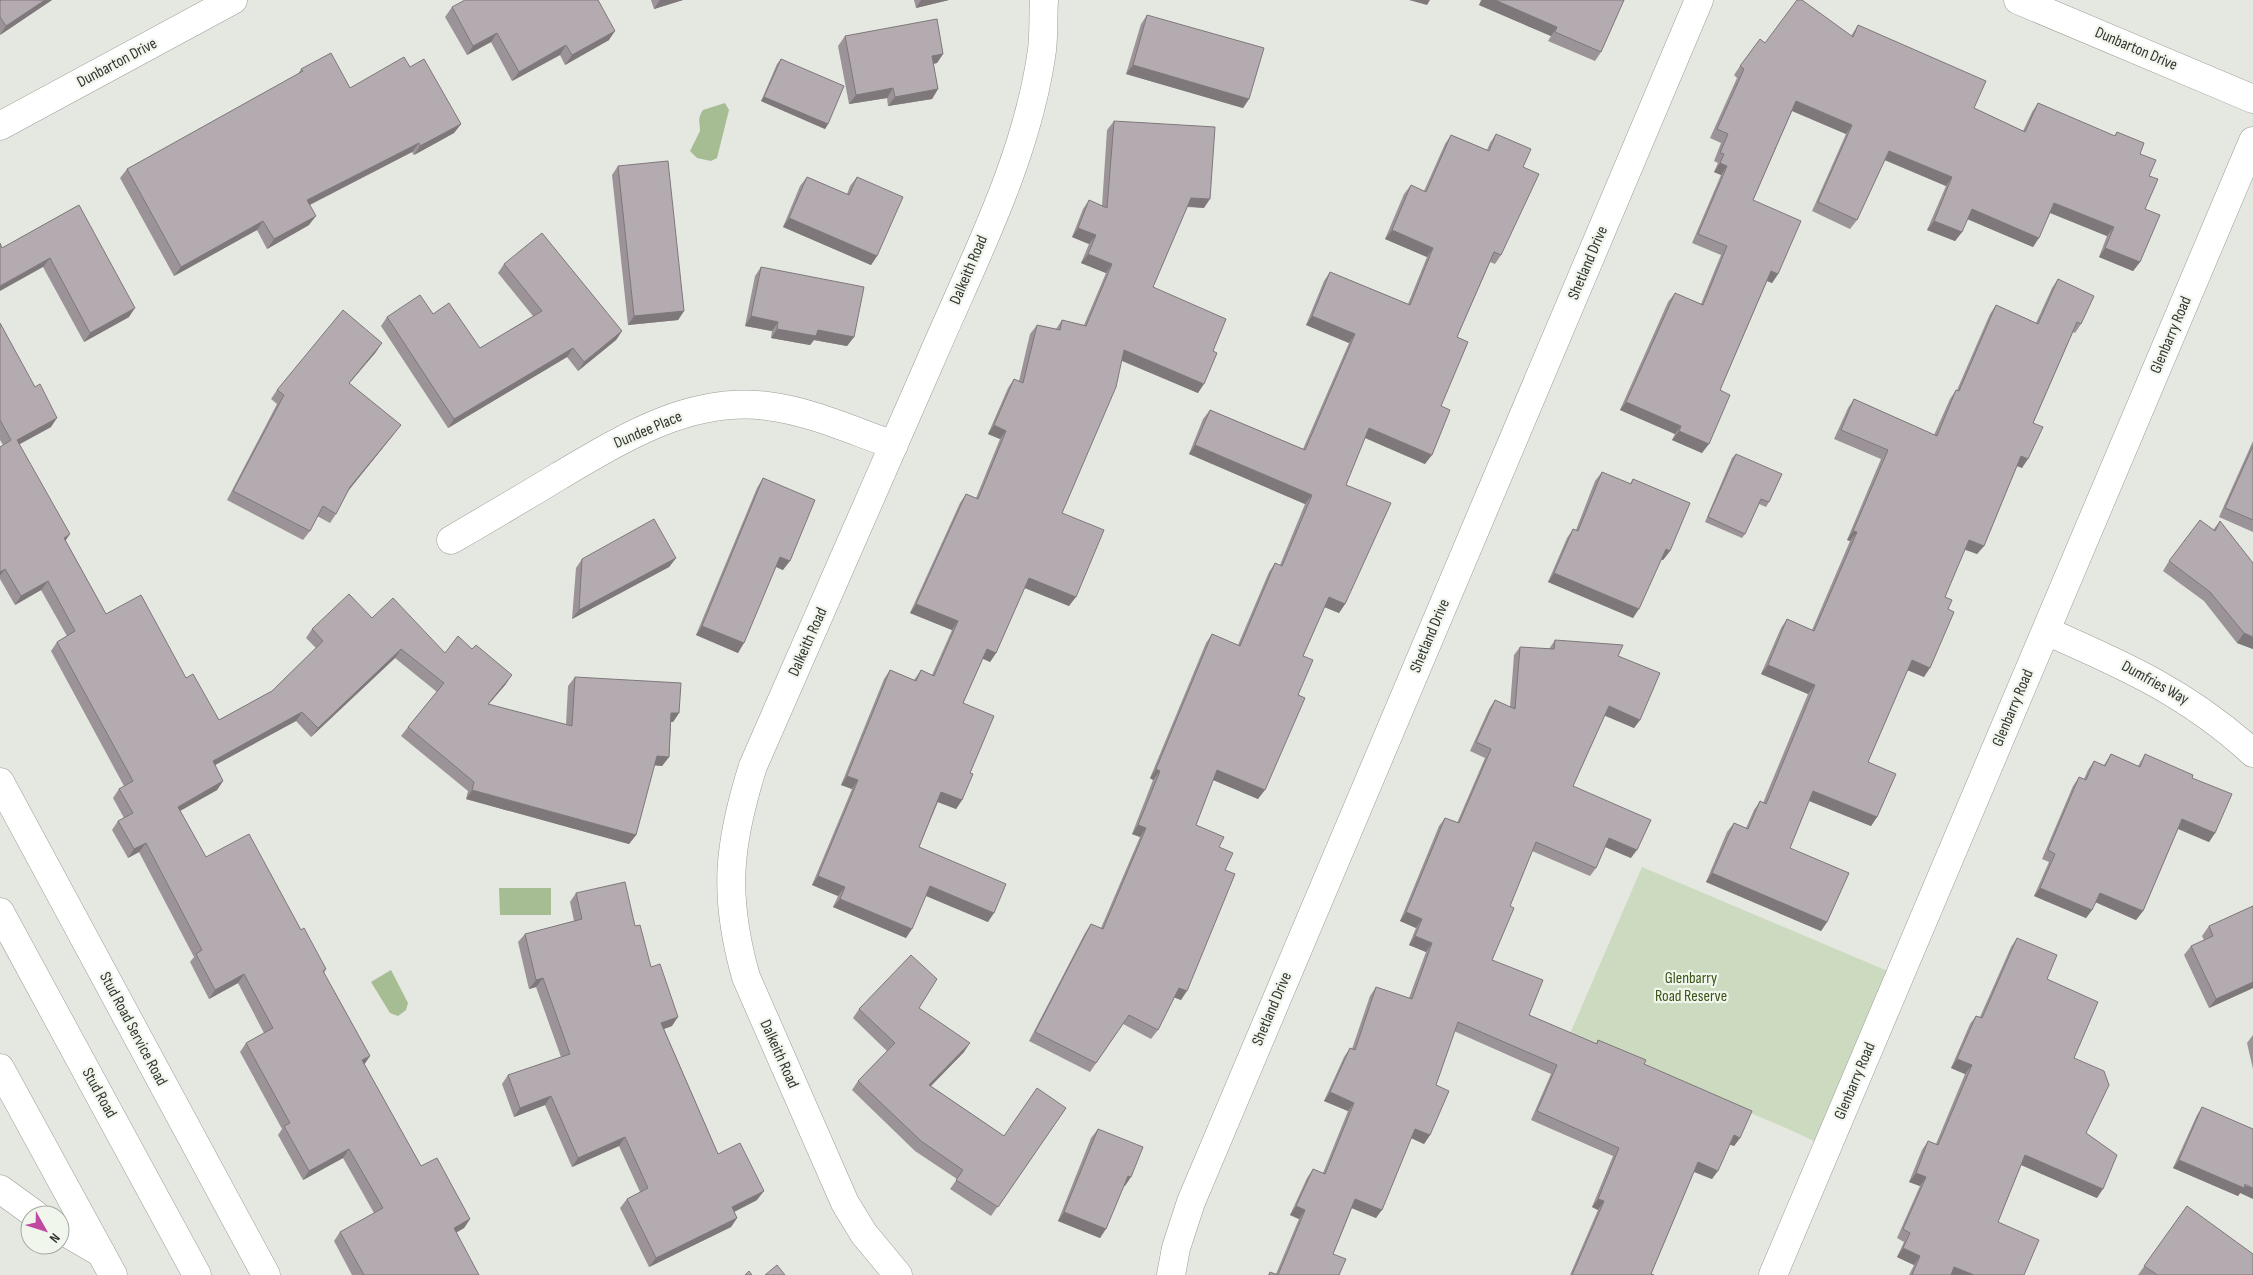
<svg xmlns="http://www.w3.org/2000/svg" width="2253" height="1275" font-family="'Sofia Sans Condensed',sans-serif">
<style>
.green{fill:#ccdabf}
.water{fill:#a6bc92}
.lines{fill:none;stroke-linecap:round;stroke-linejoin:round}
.street-casing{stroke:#9a9e96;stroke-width:29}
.primary-casing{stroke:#9a9e96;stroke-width:29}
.street{stroke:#fff;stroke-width:28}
.primary{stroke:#fff;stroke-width:28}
.wall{fill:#9b9397}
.shaded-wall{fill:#7e787b}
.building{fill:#b4abb0;stroke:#7e787b}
.labels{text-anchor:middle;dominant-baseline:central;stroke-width:4.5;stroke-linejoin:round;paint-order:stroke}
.street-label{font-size:16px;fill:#333531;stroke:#f1f6ed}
.park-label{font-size:16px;fill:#385315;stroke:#f1f6ed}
</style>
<rect width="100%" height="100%" fill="#e4e8e0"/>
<path class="green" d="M 1642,867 L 1897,975 L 1827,1147 L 1786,1128 L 1569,1036 Z"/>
<path class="water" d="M 725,103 L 729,110 L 717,158 L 711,161 L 697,158 L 690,151 L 700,131 C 700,121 697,119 703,110 Z
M 499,888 L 551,888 L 551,915 L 500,915 Z
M 391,970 L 408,1003 L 406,1010 L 398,1016 L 390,1013 L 371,982 Z"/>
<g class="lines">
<g class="street-casing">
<path id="street" d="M 2018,0 L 2253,99
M 0,126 L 233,0
M 451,540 C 487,519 523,498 559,476 C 622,439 690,396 767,406 C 810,411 853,431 894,445
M 2046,631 C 2124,665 2189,694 2253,753
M 0,782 L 266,1275
M 0,1189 L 36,1215
M 60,1229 L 101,1253
M 898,1275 L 864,1234 L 845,1203 L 746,977 C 723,896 728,845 753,766 C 812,632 871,498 929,364 C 972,263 1027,160 1042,50 C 1044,33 1043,16 1044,0
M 1171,1275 L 1176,1248 L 1191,1202 L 1699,0
M 1773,1275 L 2253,141"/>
</g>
<g class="primary-casing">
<path id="primary" d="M 0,912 L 197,1275
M 0,1068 L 113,1275"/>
</g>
<use href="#street" class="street"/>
<use href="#primary" class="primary"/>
</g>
<path class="wall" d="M 0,0 L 52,0 L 0,35 Z
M 651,0 L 683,0 L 654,9 Z
M 914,0 L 949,0 L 916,8 Z
M 1481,0 L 1624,0 L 1601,52 L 1595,61 L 1548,41 L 1551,36 L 1479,5 Z
M 452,7 L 609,40 L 565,65 L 560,55 L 512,81 L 491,42 L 467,55 L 445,17 Z
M 1147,15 L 1249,99 L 1243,108 L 1126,74 L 1141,24 Z
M 1858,25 L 1974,108 L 2023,131 L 2032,112 L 2038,103 L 2114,136 L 2117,132 L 2140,154 L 2149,176 L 2140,262 L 2133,271 L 2099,257 L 2107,236 L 2050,213 L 2033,247 L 1967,219 L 1962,232 L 1955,241 L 1927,230 L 1946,186 L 1884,160 L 1857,220 L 1850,229 L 1812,211 L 1846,134 L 1792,111 L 1753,200 L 1778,274 L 1772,283 L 1767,281 L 1720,390 L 1702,453 L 1672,440 L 1675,434 L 1620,410 L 1668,302 L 1675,293 L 1701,304 L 1721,255 L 1692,243 L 1721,175 L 1714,172 L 1718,163 L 1714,161 L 1721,143 L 1710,138 L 1737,78 L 1734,75 L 1740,66 L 1765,43 L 1851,36 Z
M 845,36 L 943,54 L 937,63 L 933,64 L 938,89 L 932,99 L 888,106 L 887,98 L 849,104 L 838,46 Z
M 781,59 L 828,124 L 825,129 L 761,101 L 777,64 Z
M 410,67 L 461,124 L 454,133 L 414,155 L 412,152 L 310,205 L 309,225 L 267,249 L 257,230 L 174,276 L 120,178 L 127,169 L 298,74 L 301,69 L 350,88 Z
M 1114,121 L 1204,208 L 1187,207 L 1153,287 L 1213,351 L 1198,393 L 1122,361 L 1062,513 L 1069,606 L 1024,587 L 996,653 L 990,662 L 983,658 L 963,703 L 970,773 L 962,800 L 956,809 L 938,802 L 919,847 L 988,922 L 926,896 L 906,938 L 833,907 L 838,896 L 812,885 L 852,789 L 841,785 L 884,679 L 890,670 L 914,680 L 921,670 L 932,675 L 952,630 L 910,613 L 960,503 L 966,494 L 976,498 L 1000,439 L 988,434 L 1008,388 L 1014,379 L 1019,381 L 1030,334 L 1037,325 L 1056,329 L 1062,320 L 1084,325 L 1106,273 L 1081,263 L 1089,244 L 1072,237 L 1083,209 L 1089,200 L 1102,206 L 1107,130 Z
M 1496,134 L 1523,167 L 1501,255 L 1495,264 L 1490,262 L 1457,337 L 1441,406 L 1425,464 L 1365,438 L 1346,485 L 1345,604 L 1339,613 L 1324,607 L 1303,656 L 1298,695 L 1258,799 L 1213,780 L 1196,825 L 1219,847 L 1225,870 L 1181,1000 L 1174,997 L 1158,1030 L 1151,1039 L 1123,1024 L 1090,1072 L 1029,1041 L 1085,933 L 1091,924 L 1101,928 L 1140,837 L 1132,834 L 1153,780 L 1150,778 L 1206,643 L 1212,634 L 1238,645 L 1269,572 L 1275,563 L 1280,565 L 1305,504 L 1189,454 L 1203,419 L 1210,410 L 1303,449 L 1349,343 L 1306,325 L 1324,281 L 1330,272 L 1408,304 L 1427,257 L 1385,239 L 1404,194 L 1411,185 L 1424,191 L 1445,144 L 1451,135 L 1487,150 L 1490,143 Z
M 618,166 L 684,311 L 678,320 L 628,325 L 612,175 Z
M 807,177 L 847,194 L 850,186 L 857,177 L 877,256 L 871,265 L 783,227 L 800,186 Z
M 79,205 L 129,317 L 84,342 L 43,267 L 2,248 Z
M 504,264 L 622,331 L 616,340 L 578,371 L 567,357 L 448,428 L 381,326 L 387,317 L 433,314 L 480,348 L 533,316 L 498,273 Z
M 761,267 L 854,337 L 847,346 L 814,340 L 810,345 L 771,338 L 772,331 L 745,326 L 755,276 Z
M 2058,279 L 2081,324 L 2075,333 L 2073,332 L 2033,423 L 2022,468 L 2017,466 L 1984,546 L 1977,554 L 1965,549 L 1945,597 L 1948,609 L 1924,677 L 1907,670 L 1868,762 L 1877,817 L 1871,826 L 1809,801 L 1790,848 L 1827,922 L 1821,931 L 1706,882 L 1727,832 L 1734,823 L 1746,828 L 1754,810 L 1760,801 L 1763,803 L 1808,694 L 1761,674 L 1781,628 L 1787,619 L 1812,630 L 1850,541 L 1847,540 L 1881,459 L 1834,439 L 1848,408 L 1854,399 L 1934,435 L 1950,399 L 1956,390 L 1957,390 L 1990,314 L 1996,305 L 2036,323 L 2052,288 Z
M 0,323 L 51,427 L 19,444 L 66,541 L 106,614 L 186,678 L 219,720 L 272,691 L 316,648 L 306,638 L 312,629 L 372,618 L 445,653 L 506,684 L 488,705 L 566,725 L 568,686 L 575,677 L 679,713 L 673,722 L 671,722 L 669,757 L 662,766 L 654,765 L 636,835 L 629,844 L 466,799 L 468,791 L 401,736 L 408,727 L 437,692 L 395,658 L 311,737 L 296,721 L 215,765 L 223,781 L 217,790 L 180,811 L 206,857 L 301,930 L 326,969 L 324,973 L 370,1056 L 364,1064 L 421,1166 L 470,1219 L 464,1228 L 456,1233 L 479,1275 L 352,1275 L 334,1241 L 340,1232 L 374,1213 L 343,1158 L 303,1180 L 278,1135 L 282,1129 L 240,1052 L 246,1043 L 264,1033 L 238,983 L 209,999 L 190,962 L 194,957 L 139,852 L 128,858 L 112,830 L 118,821 L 124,818 L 113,798 L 119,789 L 124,786 L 51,651 L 57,642 L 67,636 L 41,590 L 15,605 L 0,579 L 0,447 L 3,445 L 0,440 Z
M 376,352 L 349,383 L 394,434 L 348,491 L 336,514 L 330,523 L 317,516 L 310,531 L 303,540 L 227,500 L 277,404 L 271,399 L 277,390 Z
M 2253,441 L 2253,532 L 2219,517 Z
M 1736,454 L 1769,502 L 1766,507 L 1759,504 L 1745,534 L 1742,538 L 1705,522 L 1732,458 Z
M 1602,472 L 1630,484 L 1633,479 L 1670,551 L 1663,560 L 1661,559 L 1633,618 L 1548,582 L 1567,538 L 1573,529 L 1576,530 L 1595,481 Z
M 763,478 L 783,570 L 776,567 L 738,653 L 696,635 L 757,488 Z
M 2220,521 L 2253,649 L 2237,643 L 2204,601 L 2163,571 L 2169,561 L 2213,530 Z
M 676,558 L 669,567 L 572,619 L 576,568 L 582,559 Z
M 1555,640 L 1618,656 L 1640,720 L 1634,728 L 1605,715 L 1573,786 L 1631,858 L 1605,847 L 1596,868 L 1590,876 L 1532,851 L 1510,906 L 1492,960 L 1529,1015 L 1596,1044 L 1598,1040 L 1644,1064 L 1740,1138 L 1734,1146 L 1729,1144 L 1712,1179 L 1694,1172 L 1651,1274 L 1654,1275 L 1570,1275 L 1598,1210 L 1592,1207 L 1613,1156 L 1531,1120 L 1551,1074 L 1454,1031 L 1436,1085 L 1430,1135 L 1424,1144 L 1411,1138 L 1376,1218 L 1352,1208 L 1333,1254 L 1339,1275 L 1268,1275 L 1270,1272 L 1276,1274 L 1299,1219 L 1290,1215 L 1307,1178 L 1313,1169 L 1323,1173 L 1348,1111 L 1324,1101 L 1344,1057 L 1350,1048 L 1352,1049 L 1370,996 L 1376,987 L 1409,998 L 1426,952 L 1409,945 L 1416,928 L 1400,921 L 1439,826 L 1445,818 L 1457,823 L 1485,758 L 1470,751 L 1489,709 L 1495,700 L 1510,707 L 1514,655 L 1520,647 L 1549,649 Z
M 2111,754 L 2138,766 L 2145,754 L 2192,778 L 2215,833 L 2209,842 L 2178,829 L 2143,911 L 2136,920 L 2095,902 L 2092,910 L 2086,918 L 2034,896 L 2049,862 L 2042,859 L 2073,786 L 2079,777 L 2084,779 L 2088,770 L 2094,761 L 2104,765 Z
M 576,893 L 635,926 L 672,1026 L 664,1029 L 718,1154 L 757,1200 L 734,1212 L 737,1218 L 731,1227 L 649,1267 L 620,1208 L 627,1199 L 640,1192 L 619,1146 L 572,1167 L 545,1105 L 514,1117 L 502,1084 L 508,1075 L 561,1057 L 536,987 L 529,989 L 518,942 L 525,934 L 574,921 L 570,902 Z
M 2253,906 L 2253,988 L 2209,1008 L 2184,955 L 2191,946 L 2204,940 L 2202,936 L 2209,926 Z
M 2017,938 L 2047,979 L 2074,1058 L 2097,1198 L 2021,1165 L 1998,1222 L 2024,1275 L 1909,1275 L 1914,1265 L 1897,1257 L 1904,1242 L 1897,1238 L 1920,1186 L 1909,1182 L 1922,1150 L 1928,1141 L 1936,1144 L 1965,1074 L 1951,1068 L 1970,1024 L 1976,1016 L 1980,1017 L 2011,947 Z
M 919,1008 L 964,1052 L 931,1086 L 1004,1136 L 1066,1108 L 991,1216 L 950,1189 L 957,1179 L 915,1151 L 852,1090 L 858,1081 L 887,1051 L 853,1018 L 859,1009 Z
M 2253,1035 L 2253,1069 L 2247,1043 Z
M 2202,1107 L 2240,1193 L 2238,1196 L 2173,1168 L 2197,1115 Z
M 1098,1129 L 1125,1186 L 1124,1186 L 1100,1238 L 1058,1221 L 1091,1138 Z
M 2187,1206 L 2253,1275 L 2138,1275 Z"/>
<path class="shaded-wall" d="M 45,0 L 52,0 L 0,35 L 6,26 Z
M 660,0 L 683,0 L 654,9 Z
M 921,0 L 949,0 L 916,8 Z
M 1409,0 L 1430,0 L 1427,5 Z
M 1482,0 L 1495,0 L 1557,27 L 1551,36 L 1479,5 Z
M 615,31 L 609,40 L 565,65 L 572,55 Z
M 497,33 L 491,42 L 467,55 L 473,46 Z
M 566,45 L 560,55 L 512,81 L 519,72 Z
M 943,54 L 937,63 L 925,65 L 932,56 Z
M 1133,65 L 1249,99 L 1243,108 L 1126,74 Z
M 893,88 L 887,98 L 849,104 L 856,95 Z
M 938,89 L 932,99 L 888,106 L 895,97 Z
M 764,97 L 828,124 L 825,129 L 761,101 Z
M 1796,101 L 1852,125 L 1846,134 L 1790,110 Z
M 461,124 L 454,133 L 414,155 L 420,146 Z
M 419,143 L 412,152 L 301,209 L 307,200 Z
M 1889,151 L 1952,177 L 1946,186 L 1883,159 Z
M 1720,163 L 1727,166 L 1721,175 L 1714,172 Z
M 1191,198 L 1210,199 L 1204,208 L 1184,206 Z
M 2054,203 L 2114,227 L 2107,236 L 2048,212 Z
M 1972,209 L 2039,238 L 2033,247 L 1965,218 Z
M 316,216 L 309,225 L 267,249 L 274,239 Z
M 789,218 L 877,256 L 871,265 L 783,227 Z
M 263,221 L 257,230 L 174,276 L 181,267 Z
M 1934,221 L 1962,232 L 1955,241 L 1927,230 Z
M 1078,228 L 1096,235 L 1089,244 L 1072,237 Z
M 1392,230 L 1433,248 L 1427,257 L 1385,239 Z
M 2105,248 L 2140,262 L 2133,271 L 2099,257 Z
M 1088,254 L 1112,264 L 1106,273 L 1081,263 Z
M 50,258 L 43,267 L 0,291 L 0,286 Z
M 1771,271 L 1778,274 L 1772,283 L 1765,280 Z
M 135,308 L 129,317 L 84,342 L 90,333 Z
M 684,311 L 678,320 L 628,325 L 634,316 Z
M 751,316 L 778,322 L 772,331 L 745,326 Z
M 1312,316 L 1355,334 L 1349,343 L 1306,325 Z
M 777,329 L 818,330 L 854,337 L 847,346 L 814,340 L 810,345 L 771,338 Z
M 622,331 L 616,340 L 578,371 L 584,362 Z
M 382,343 L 376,352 L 342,392 L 349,383 Z
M 573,348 L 567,357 L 448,428 L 454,419 Z
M 1124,350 L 1204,384 L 1198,393 L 1118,359 Z
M 1626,402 L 1681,426 L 1675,434 L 1620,410 Z
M 57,418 L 51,427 L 11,449 L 17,440 Z
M 401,425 L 394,434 L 344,496 L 350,487 Z
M 994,425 L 1006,431 L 1000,439 L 988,434 Z
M 1369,428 L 1432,455 L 1425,464 L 1363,437 Z
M 1679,431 L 1709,444 L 1702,453 L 1672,440 Z
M 1195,445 L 1312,495 L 1305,504 L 1189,454 Z
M 2021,456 L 2028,459 L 2022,468 L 2015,465 Z
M 1853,531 L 1857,532 L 1850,541 L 1847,540 Z
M 70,534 L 64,543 L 64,538 Z
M 1969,540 L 1984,546 L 1977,554 L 1963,549 Z
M 1666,549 L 1670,551 L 1663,560 L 1659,558 Z
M 780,557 L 790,561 L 783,570 L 774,566 Z
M 676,558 L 669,567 L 572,619 L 579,610 Z
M 5,569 L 0,576 L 0,572 Z
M 1554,573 L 1639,609 L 1633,618 L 1548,582 Z
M 1029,578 L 1076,597 L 1069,606 L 1022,587 Z
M 48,581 L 41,590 L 15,605 L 21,596 Z
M 1329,597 L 1345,604 L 1339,613 L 1322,606 Z
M 916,604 L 958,621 L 952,630 L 910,613 Z
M 702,626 L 744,643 L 738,653 L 696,635 Z
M 2244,633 L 2253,637 L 2253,649 L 2237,643 Z
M 401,649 L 395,658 L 311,737 L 318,728 Z
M 987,649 L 996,653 L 990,662 L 981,658 Z
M 1912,660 L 1930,668 L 1924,677 L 1905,669 Z
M 1768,665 L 1815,685 L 1808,694 L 1761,674 Z
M 512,675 L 506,684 L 481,713 L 488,704 Z
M 1609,706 L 1640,720 L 1634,728 L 1603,715 Z
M 302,712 L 296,721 L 206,770 L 213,761 Z
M 671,713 L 679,713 L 673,722 L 665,722 Z
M 657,756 L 669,757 L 662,766 L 651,765 Z
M 1156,769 L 1160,771 L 1153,780 L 1150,778 Z
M 1217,770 L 1265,790 L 1258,799 L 1211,779 Z
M 847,776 L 858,780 L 852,789 L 841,785 Z
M 223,781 L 217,790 L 171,816 L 178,807 Z
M 472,790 L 636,835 L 629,844 L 466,799 Z
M 1813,791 L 1877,817 L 1871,826 L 1807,800 Z
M 941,792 L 962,800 L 956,809 L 935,801 Z
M 2182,819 L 2215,833 L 2209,842 L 2176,828 Z
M 1138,825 L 1146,828 L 1140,837 L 1132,834 Z
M 1609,838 L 1637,850 L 1631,858 L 1603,846 Z
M 146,843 L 139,852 L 128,858 L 134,849 Z
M 1712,873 L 1827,922 L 1821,931 L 1706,882 Z
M 818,876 L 845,887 L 838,896 L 812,885 Z
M 930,886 L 994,913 L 988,922 L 924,895 Z
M 2040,888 L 2092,910 L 2086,918 L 2034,896 Z
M 2100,893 L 2143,911 L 2136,920 L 2093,901 Z
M 840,899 L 912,929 L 906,938 L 833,907 Z
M 1406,912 L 1422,919 L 1416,928 L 1400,921 Z
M 1415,936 L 1432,943 L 1426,952 L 1409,945 Z
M 244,974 L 238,983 L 209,999 L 215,990 Z
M 543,978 L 536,987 L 529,989 L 536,980 Z
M 2253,982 L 2253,988 L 2209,1008 L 2216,999 Z
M 1179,988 L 1187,991 L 1181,1000 L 1173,997 Z
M 678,1017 L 672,1026 L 655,1032 L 661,1023 Z
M 970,1043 L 964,1052 L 923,1094 L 929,1085 Z
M 370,1056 L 364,1065 L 362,1060 Z
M 1957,1059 L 1972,1065 L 1965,1074 L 1951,1068 Z
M 1330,1092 L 1354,1103 L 1348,1111 L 1324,1101 Z
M 551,1096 L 545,1105 L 514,1117 L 520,1108 Z
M 1415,1129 L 1430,1135 L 1424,1144 L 1409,1137 Z
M 1734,1135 L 1740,1138 L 1734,1146 L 1728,1144 Z
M 625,1137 L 619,1146 L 572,1167 L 578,1158 Z
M 349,1149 L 343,1158 L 303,1180 L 309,1171 Z
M 2025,1155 L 2103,1189 L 2097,1198 L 2019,1164 Z
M 2179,1160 L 2253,1188 L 2253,1199 L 2240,1193 L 2238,1196 L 2173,1168 Z
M 1698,1162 L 1718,1171 L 1712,1179 L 1692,1171 Z
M 1916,1173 L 1926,1177 L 1920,1186 L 1909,1182 Z
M 1128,1176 L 1131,1177 L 1125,1186 L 1122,1185 Z
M 764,1191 L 757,1200 L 726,1216 L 732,1207 Z
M 1355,1199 L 1382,1210 L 1376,1218 L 1349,1207 Z
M 1598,1199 L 1604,1201 L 1598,1210 L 1592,1207 Z
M 1296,1206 L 1305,1210 L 1299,1219 L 1290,1215 Z
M 1064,1212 L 1106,1229 L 1100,1238 L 1058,1221 Z
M 737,1218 L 731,1227 L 649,1267 L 656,1258 Z
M 470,1219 L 464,1228 L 447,1237 L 454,1228 Z
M 1903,1248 L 1920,1256 L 1914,1265 L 1897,1257 Z
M 1954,1267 L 1974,1275 L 1949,1275 Z"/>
<path class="building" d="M 0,0 L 45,0 L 6,26 L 0,17 Z
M 465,0 L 598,0 L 615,31 L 572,55 L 566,45 L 519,72 L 497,33 L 473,46 L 452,7 Z
M 1495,0 L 1624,0 L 1601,52 L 1555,32 L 1557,27 Z
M 1797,0 L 1802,0 L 1853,37 L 1858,25 L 1986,81 L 1974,108 L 2025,132 L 2038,103 L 2115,136 L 2117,132 L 2144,143 L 2140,154 L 2156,160 L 2149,176 L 2158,179 L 2145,209 L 2160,215 L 2140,262 L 2105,248 L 2114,227 L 2054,203 L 2039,238 L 1972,209 L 1962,232 L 1934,221 L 1952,177 L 1889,151 L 1857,220 L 1818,202 L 1852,125 L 1796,101 L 1753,200 L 1801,221 L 1778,274 L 1771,271 L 1720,390 L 1730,395 L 1709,444 L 1679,431 L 1681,426 L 1626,402 L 1675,293 L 1703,305 L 1727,246 L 1698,234 L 1727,166 L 1720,163 L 1724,154 L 1720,153 L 1728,134 L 1717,129 L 1744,69 L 1740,66 L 1760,39 L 1765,43 Z
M 1147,15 L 1264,48 L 1249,99 L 1133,65 Z
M 937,19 L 943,54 L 932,56 L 938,89 L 895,97 L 893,88 L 856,95 L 845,36 Z
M 331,53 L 350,88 L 404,57 L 410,67 L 424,59 L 461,124 L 420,146 L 419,143 L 307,200 L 316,216 L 274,239 L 263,221 L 181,267 L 127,169 L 303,71 L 301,69 Z
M 781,59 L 844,86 L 828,124 L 764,97 Z
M 1114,121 L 1215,127 L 1210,199 L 1191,198 L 1153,287 L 1226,319 L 1213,351 L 1217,353 L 1204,384 L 1124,350 L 1116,387 L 1062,513 L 1104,530 L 1076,597 L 1029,578 L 996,653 L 987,649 L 963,703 L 994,716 L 970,773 L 973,774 L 962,800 L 941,792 L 919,847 L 1006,884 L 994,913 L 930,886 L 912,929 L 840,899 L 845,887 L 818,876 L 858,780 L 847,776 L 890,670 L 916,681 L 921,670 L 934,676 L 958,621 L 916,604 L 966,494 L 978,499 L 1006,431 L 994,425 L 1014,379 L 1023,383 L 1037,325 L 1060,330 L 1062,320 L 1086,326 L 1112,264 L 1088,254 L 1096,235 L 1078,228 L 1089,200 L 1107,208 Z
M 1496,134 L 1531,149 L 1523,167 L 1539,174 L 1501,255 L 1494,252 L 1457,337 L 1468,342 L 1441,406 L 1450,410 L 1432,455 L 1369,428 L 1346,485 L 1391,503 L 1345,604 L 1329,597 L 1303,656 L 1313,660 L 1298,695 L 1305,698 L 1265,790 L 1217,770 L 1196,825 L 1224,837 L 1219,847 L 1233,853 L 1225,870 L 1235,874 L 1187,991 L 1179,988 L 1158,1030 L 1129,1015 L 1096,1063 L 1035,1032 L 1091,924 L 1103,929 L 1146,828 L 1138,825 L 1160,771 L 1156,769 L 1212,634 L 1240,646 L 1275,563 L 1282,566 L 1312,495 L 1195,445 L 1210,410 L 1305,450 L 1355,334 L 1312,316 L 1330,272 L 1410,305 L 1433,248 L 1392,230 L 1411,185 L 1426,192 L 1451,135 L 1489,151 Z
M 668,161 L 684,311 L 634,316 L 618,166 Z
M 807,177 L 849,195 L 857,177 L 903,197 L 877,256 L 789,218 Z
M 79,205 L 135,308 L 90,333 L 50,258 L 0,286 L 0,243 L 2,248 Z
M 542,233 L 622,331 L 584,362 L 573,348 L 454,419 L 387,317 L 420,295 L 433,314 L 449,303 L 480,348 L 542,311 L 504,264 Z
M 761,267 L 864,287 L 854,337 L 818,330 L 816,336 L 777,329 L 778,322 L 751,316 Z
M 2058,279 L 2094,296 L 2081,324 L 2077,322 L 2033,423 L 2043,427 L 2028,459 L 2021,456 L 1984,546 L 1969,540 L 1945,597 L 1952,600 L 1948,609 L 1954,612 L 1930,668 L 1912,660 L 1868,762 L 1896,774 L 1877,817 L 1813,791 L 1790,848 L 1849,873 L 1827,922 L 1712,873 L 1734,823 L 1748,829 L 1760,801 L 1766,804 L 1815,685 L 1768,665 L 1787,619 L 1814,631 L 1857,532 L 1853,531 L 1888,450 L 1841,430 L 1854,399 L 1937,436 L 1956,390 L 1959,391 L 1996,305 L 2038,324 Z
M 343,310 L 382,343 L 349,383 L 401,425 L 350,487 L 336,514 L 323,506 L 310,531 L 233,491 L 284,395 L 277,390 Z
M 0,323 L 35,387 L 40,384 L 57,418 L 17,440 L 70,534 L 64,538 L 106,614 L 141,595 L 186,678 L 193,674 L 219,720 L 272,691 L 323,641 L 312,629 L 349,594 L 372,618 L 393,598 L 445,653 L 458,636 L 472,649 L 476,645 L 512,675 L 488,704 L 572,726 L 575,677 L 681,683 L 679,713 L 671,713 L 669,757 L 657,756 L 636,835 L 472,790 L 474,782 L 408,727 L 444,683 L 401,649 L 318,728 L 302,712 L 213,761 L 223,781 L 178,807 L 206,857 L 249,834 L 301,930 L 304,928 L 326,969 L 323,971 L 370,1056 L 362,1060 L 421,1166 L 437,1158 L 470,1219 L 454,1228 L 479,1275 L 364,1275 L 340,1232 L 383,1208 L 349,1149 L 309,1171 L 284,1126 L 290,1123 L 246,1043 L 273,1028 L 244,974 L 215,990 L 196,954 L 202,950 L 146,843 L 134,849 L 118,821 L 133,813 L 119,789 L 133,781 L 57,642 L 75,631 L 48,581 L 21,596 L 5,569 L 0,572 L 0,447 L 11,440 L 0,420 Z
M 2253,446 L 2253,520 L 2225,508 Z
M 1736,454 L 1782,474 L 1769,502 L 1761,499 L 1745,534 L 1708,517 Z
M 1602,472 L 1631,484 L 1633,479 L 1690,503 L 1670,551 L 1666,549 L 1639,609 L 1554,573 L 1573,529 L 1578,531 Z
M 763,478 L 815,500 L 790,561 L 780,557 L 744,643 L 702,626 Z
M 654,519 L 676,558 L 579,610 L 582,559 Z
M 2200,520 L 2215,531 L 2220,521 L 2253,563 L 2253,637 L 2244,633 L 2210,592 L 2169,561 Z
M 1555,640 L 1623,645 L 1618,656 L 1660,673 L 1640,720 L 1609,706 L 1573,786 L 1651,820 L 1637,850 L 1609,838 L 1596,868 L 1536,842 L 1510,906 L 1514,908 L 1492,960 L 1543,980 L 1529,1015 L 1597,1044 L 1598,1040 L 1646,1060 L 1644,1064 L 1752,1111 L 1740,1138 L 1734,1135 L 1718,1171 L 1698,1162 L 1651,1274 L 1654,1275 L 1572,1275 L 1604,1201 L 1598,1199 L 1619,1148 L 1537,1111 L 1557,1065 L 1458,1022 L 1436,1085 L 1449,1091 L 1430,1135 L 1415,1129 L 1382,1210 L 1355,1199 L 1333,1254 L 1346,1259 L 1339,1275 L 1278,1275 L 1305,1210 L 1296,1206 L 1313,1169 L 1325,1174 L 1354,1103 L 1330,1092 L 1350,1048 L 1355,1050 L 1376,987 L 1412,999 L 1432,943 L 1415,936 L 1422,919 L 1406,912 L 1445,818 L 1459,823 L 1491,749 L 1476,742 L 1495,700 L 1515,709 L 1520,647 L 1554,649 Z
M 2111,754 L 2140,767 L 2145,754 L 2193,775 L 2192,778 L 2232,794 L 2215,833 L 2182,819 L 2143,911 L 2100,893 L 2092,910 L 2040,888 L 2055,854 L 2048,850 L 2079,777 L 2086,780 L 2094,761 L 2105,766 Z
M 625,882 L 635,926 L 640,925 L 651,967 L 660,964 L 678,1017 L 661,1023 L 718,1154 L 740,1143 L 764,1191 L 732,1207 L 737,1218 L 656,1258 L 627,1199 L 648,1188 L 625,1137 L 578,1158 L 551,1096 L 520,1108 L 508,1075 L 570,1054 L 543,978 L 536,980 L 525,934 L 582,919 L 576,893 Z
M 2253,906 L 2253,982 L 2216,999 L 2191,946 L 2213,936 L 2209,926 Z
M 2017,938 L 2057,955 L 2047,979 L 2098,1002 L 2074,1058 L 2104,1071 L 2109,1085 L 2086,1133 L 2117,1155 L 2103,1189 L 2025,1155 L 1998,1222 L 2039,1240 L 2024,1275 L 1974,1275 L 1954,1267 L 1951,1275 L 1912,1275 L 1920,1256 L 1903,1248 L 1910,1233 L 1903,1229 L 1926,1177 L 1916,1173 L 1928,1141 L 1938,1145 L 1972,1065 L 1957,1059 L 1976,1016 L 1982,1018 Z
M 911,955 L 937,979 L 919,1008 L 970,1043 L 929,1085 L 1004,1136 L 1037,1088 L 1066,1108 L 998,1207 L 956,1180 L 963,1170 L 921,1141 L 858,1081 L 895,1043 L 859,1009 Z
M 2202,1107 L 2253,1129 L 2253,1188 L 2245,1184 L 2244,1188 L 2179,1160 Z
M 1098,1129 L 1143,1147 L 1131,1177 L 1128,1176 L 1106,1229 L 1064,1212 Z
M 2187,1206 L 2253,1254 L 2253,1275 L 2156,1275 L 2156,1274 L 2144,1266 Z
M 777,1265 L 785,1275 L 765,1275 Z
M 749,1271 L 752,1275 L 745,1275 Z
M 1270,1272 L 1278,1275 L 1269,1275 Z"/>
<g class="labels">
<g class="street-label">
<text transform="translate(2136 49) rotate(23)">Dunbarton Drive</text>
<text transform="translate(117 63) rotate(-28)">Dunbarton Drive</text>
<text transform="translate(1588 263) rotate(-67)">Shetland Drive</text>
<text transform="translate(969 270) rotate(-67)">Dalkeith Road</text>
<text transform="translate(2171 335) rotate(-67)">Glenbarry Road</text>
<text transform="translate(648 430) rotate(-23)">Dundee Place</text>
<text transform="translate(1430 636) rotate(-67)">Shetland Drive</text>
<text transform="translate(808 642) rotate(-66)">Dalkeith Road</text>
<text transform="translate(2155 683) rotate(29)">Dumfries Way</text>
<text transform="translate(2013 708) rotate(-67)">Glenbarry Road</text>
<text transform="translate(1272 1009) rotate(-67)">Shetland Drive</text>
<text transform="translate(133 1029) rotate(62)">Stud Road Service Road</text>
<text transform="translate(779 1054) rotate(66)">Dalkeith Road</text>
<text transform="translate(1855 1081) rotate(-67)">Glenbarry Road</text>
<text transform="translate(99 1093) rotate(61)">Stud Road</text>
</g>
<g class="park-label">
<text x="1691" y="978">Glenbarry<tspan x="1691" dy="18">Road Reserve</tspan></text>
</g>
</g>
<g transform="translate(45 1230) rotate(129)"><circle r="24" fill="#f1f6ed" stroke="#a5a9a2"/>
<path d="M0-4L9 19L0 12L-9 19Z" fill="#c04aa0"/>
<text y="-8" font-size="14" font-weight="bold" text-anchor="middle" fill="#333531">N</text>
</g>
</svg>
